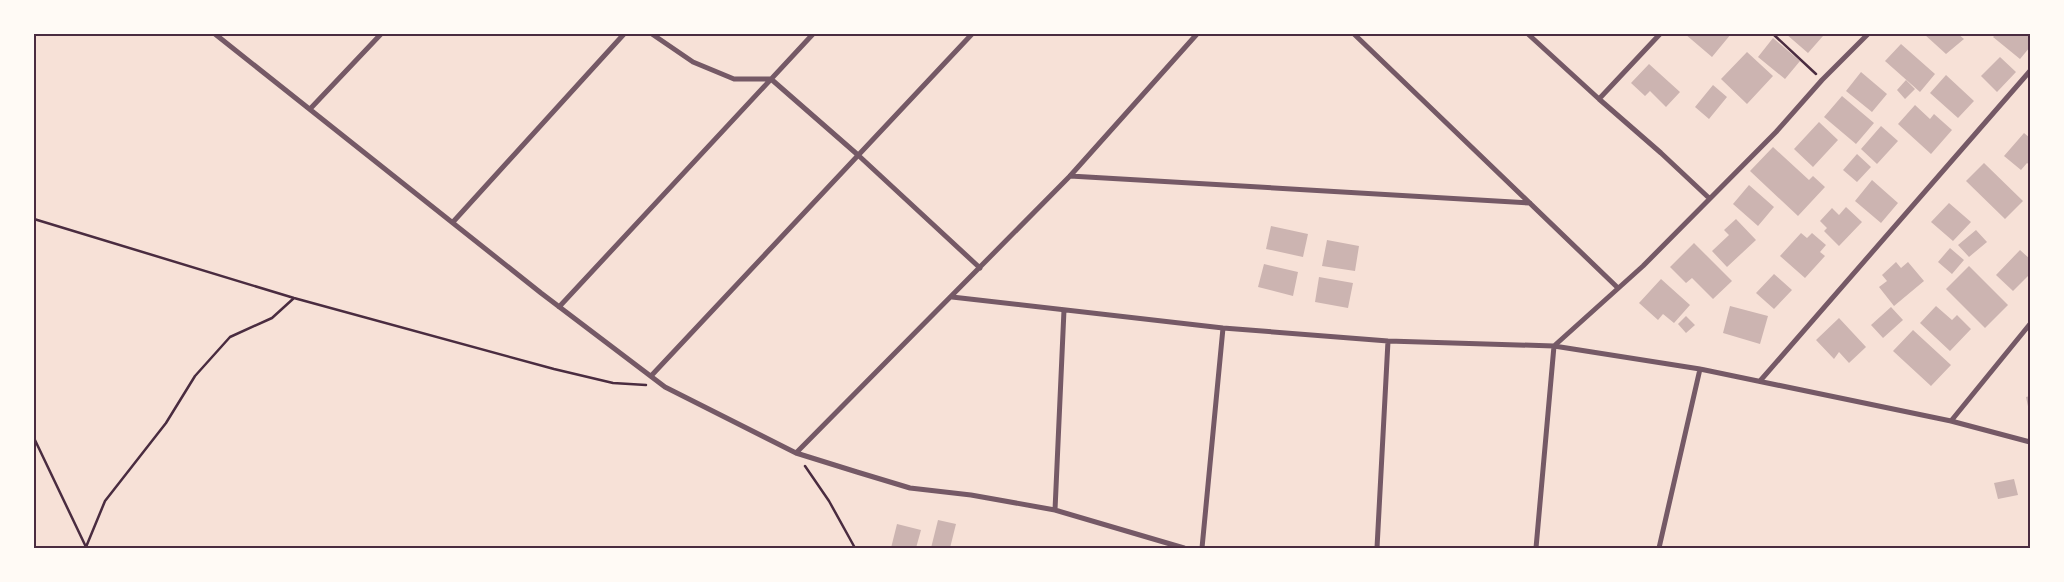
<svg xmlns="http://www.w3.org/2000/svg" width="2064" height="582" font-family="'Exo 2',sans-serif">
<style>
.building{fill:#ccb4b1}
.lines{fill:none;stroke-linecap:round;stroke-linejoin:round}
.path{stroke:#4a2c40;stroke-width:2.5}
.minor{stroke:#755966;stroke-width:5}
.neatline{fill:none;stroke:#4a2c40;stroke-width:2}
</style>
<rect width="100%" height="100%" fill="#f7e1d7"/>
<path class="building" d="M 1685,34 L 1731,34 L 1712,57 Z
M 1786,34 L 1821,34 L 1823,36 L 1808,53 Z
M 1924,34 L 1958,34 L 1964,39 L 1946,54 Z
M 1996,34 L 2027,34 L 2030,36 L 2030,47 L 2020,59 L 1993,37 Z
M 1773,38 L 1800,61 L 1785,79 L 1758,57 Z
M 1901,44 L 1935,74 L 1920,92 L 1885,61 Z
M 1747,52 L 1773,76 L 1747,104 L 1721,79 Z
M 2000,57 L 2016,72 L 1997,92 L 1981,76 Z
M 1649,64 L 1680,92 L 1666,107 L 1650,91 L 1645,96 L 1631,83 Z
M 1861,72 L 1887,94 L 1872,112 L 1846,91 Z
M 1946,75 L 1974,101 L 1958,118 L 1930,93 Z
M 1906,80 L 1915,89 L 1905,99 L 1897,90 Z
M 1713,85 L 1727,97 L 1709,119 L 1695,107 Z
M 1842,96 L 1874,123 L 1856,144 L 1824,117 Z
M 1915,105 L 1930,119 L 1934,114 L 1952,130 L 1931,154 L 1898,124 Z
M 1819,122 L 1838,140 L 1813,167 L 1794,149 Z
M 1881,126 L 1898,141 L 1877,164 L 1861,149 Z
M 2024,133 L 2030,138 L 2030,165 L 2027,163 L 2021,170 L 2004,156 Z
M 1773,147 L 1809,180 L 1813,176 L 1825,187 L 1798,216 L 1750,171 Z
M 1857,154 L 1871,167 L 1857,182 L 1843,170 Z
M 1984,163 L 2023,201 L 2005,219 L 1966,181 Z
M 1872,180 L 1898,203 L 1881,223 L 1855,201 Z
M 1749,185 L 1774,207 L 1758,226 L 1733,204 Z
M 1949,203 L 1971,222 L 1953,241 L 1931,222 Z
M 1846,207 L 1862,222 L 1839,246 L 1824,231 L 1827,228 L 1820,221 L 1832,208 L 1839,215 Z
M 1736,219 L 1756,240 L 1727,267 L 1712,251 L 1729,235 L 1724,230 Z
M 1271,226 L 1308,234 L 1303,257 L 1266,249 Z
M 1976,230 L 1987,242 L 1969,257 L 1958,245 Z
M 1801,233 L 1807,238 L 1812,233 L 1826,245 L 1820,252 L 1825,256 L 1805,278 L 1780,256 Z
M 1327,240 L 1359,246 L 1355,271 L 1322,266 Z
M 1694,243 L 1732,281 L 1713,299 L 1692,278 L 1686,283 L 1670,267 Z
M 1950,248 L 1964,260 L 1952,274 L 1938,262 Z
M 2020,250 L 2030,259 L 2030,274 L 2013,291 L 1996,275 Z
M 1896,262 L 1901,268 L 1908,262 L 1924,281 L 1894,306 L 1879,287 L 1887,281 L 1882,275 Z
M 1264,264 L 1298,272 L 1293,296 L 1258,287 Z
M 1969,266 L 2008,305 L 1985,328 L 1946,289 Z
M 1774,274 L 1792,290 L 1774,309 L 1756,293 Z
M 1319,277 L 1353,283 L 1348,308 L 1315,302 Z
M 1661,279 L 1690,305 L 1674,323 L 1663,314 L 1658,320 L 1639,303 Z
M 1730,306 L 1768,316 L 1760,344 L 1723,333 Z
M 1936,306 L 1952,320 L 1957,315 L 1971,329 L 1950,351 L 1920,323 Z
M 1891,307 L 1903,320 L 1883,338 L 1871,325 Z
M 1686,316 L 1695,325 L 1686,333 L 1678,324 Z
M 1839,318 L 1866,347 L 1849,363 L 1839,352 L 1834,359 L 1816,340 Z
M 1913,330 L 1951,365 L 1931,386 L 1893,351 Z
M 2030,396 L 2030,411 L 2029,411 L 2026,397 Z
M 2014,479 L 2018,495 L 1998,499 L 1994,483 Z
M 938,520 L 956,524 L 950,548 L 931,548 Z
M 897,524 L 921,530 L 916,548 L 891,548 Z"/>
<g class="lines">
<path class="path" d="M 1773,34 L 1816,74
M 34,219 L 294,298 L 554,369 L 613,383 L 646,385
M 34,438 L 86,547
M 805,466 L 829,501 L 855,548
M 86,547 L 105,501 L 166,423 L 195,376 L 230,337 L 272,318 L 294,298"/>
<path class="minor" d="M 215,34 L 541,293 L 665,387 L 796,453 L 857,472 L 910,488 L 971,495 L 1055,510 L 1184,548
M 652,34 L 693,62 L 734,79 L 771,79 L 858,155 L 980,268
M 1354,34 L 1618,288
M 1528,34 L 1599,99
M 1660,34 L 1599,99 L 1661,153 L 1709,198
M 310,109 L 381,34
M 1070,176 L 1530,203
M 453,222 L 624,34
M 952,297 L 1223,328 L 1388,341 L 1554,346 L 1700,369 L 1951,421 L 2030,442
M 559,307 L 813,34
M 651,376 L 972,34
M 1760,381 L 2030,71
M 1951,421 L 2030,324
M 796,453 L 1070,176 L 1197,34
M 1055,510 L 1064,310
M 1202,548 L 1223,328
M 1377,548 L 1388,341
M 1536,548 L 1554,346 L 1643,266 L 1776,132 L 1822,80 L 1868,34
M 1659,548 L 1700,369"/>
</g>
<rect width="2064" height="582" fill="none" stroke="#fffaf5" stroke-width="70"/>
<rect x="35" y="35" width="1994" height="512" class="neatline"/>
</svg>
